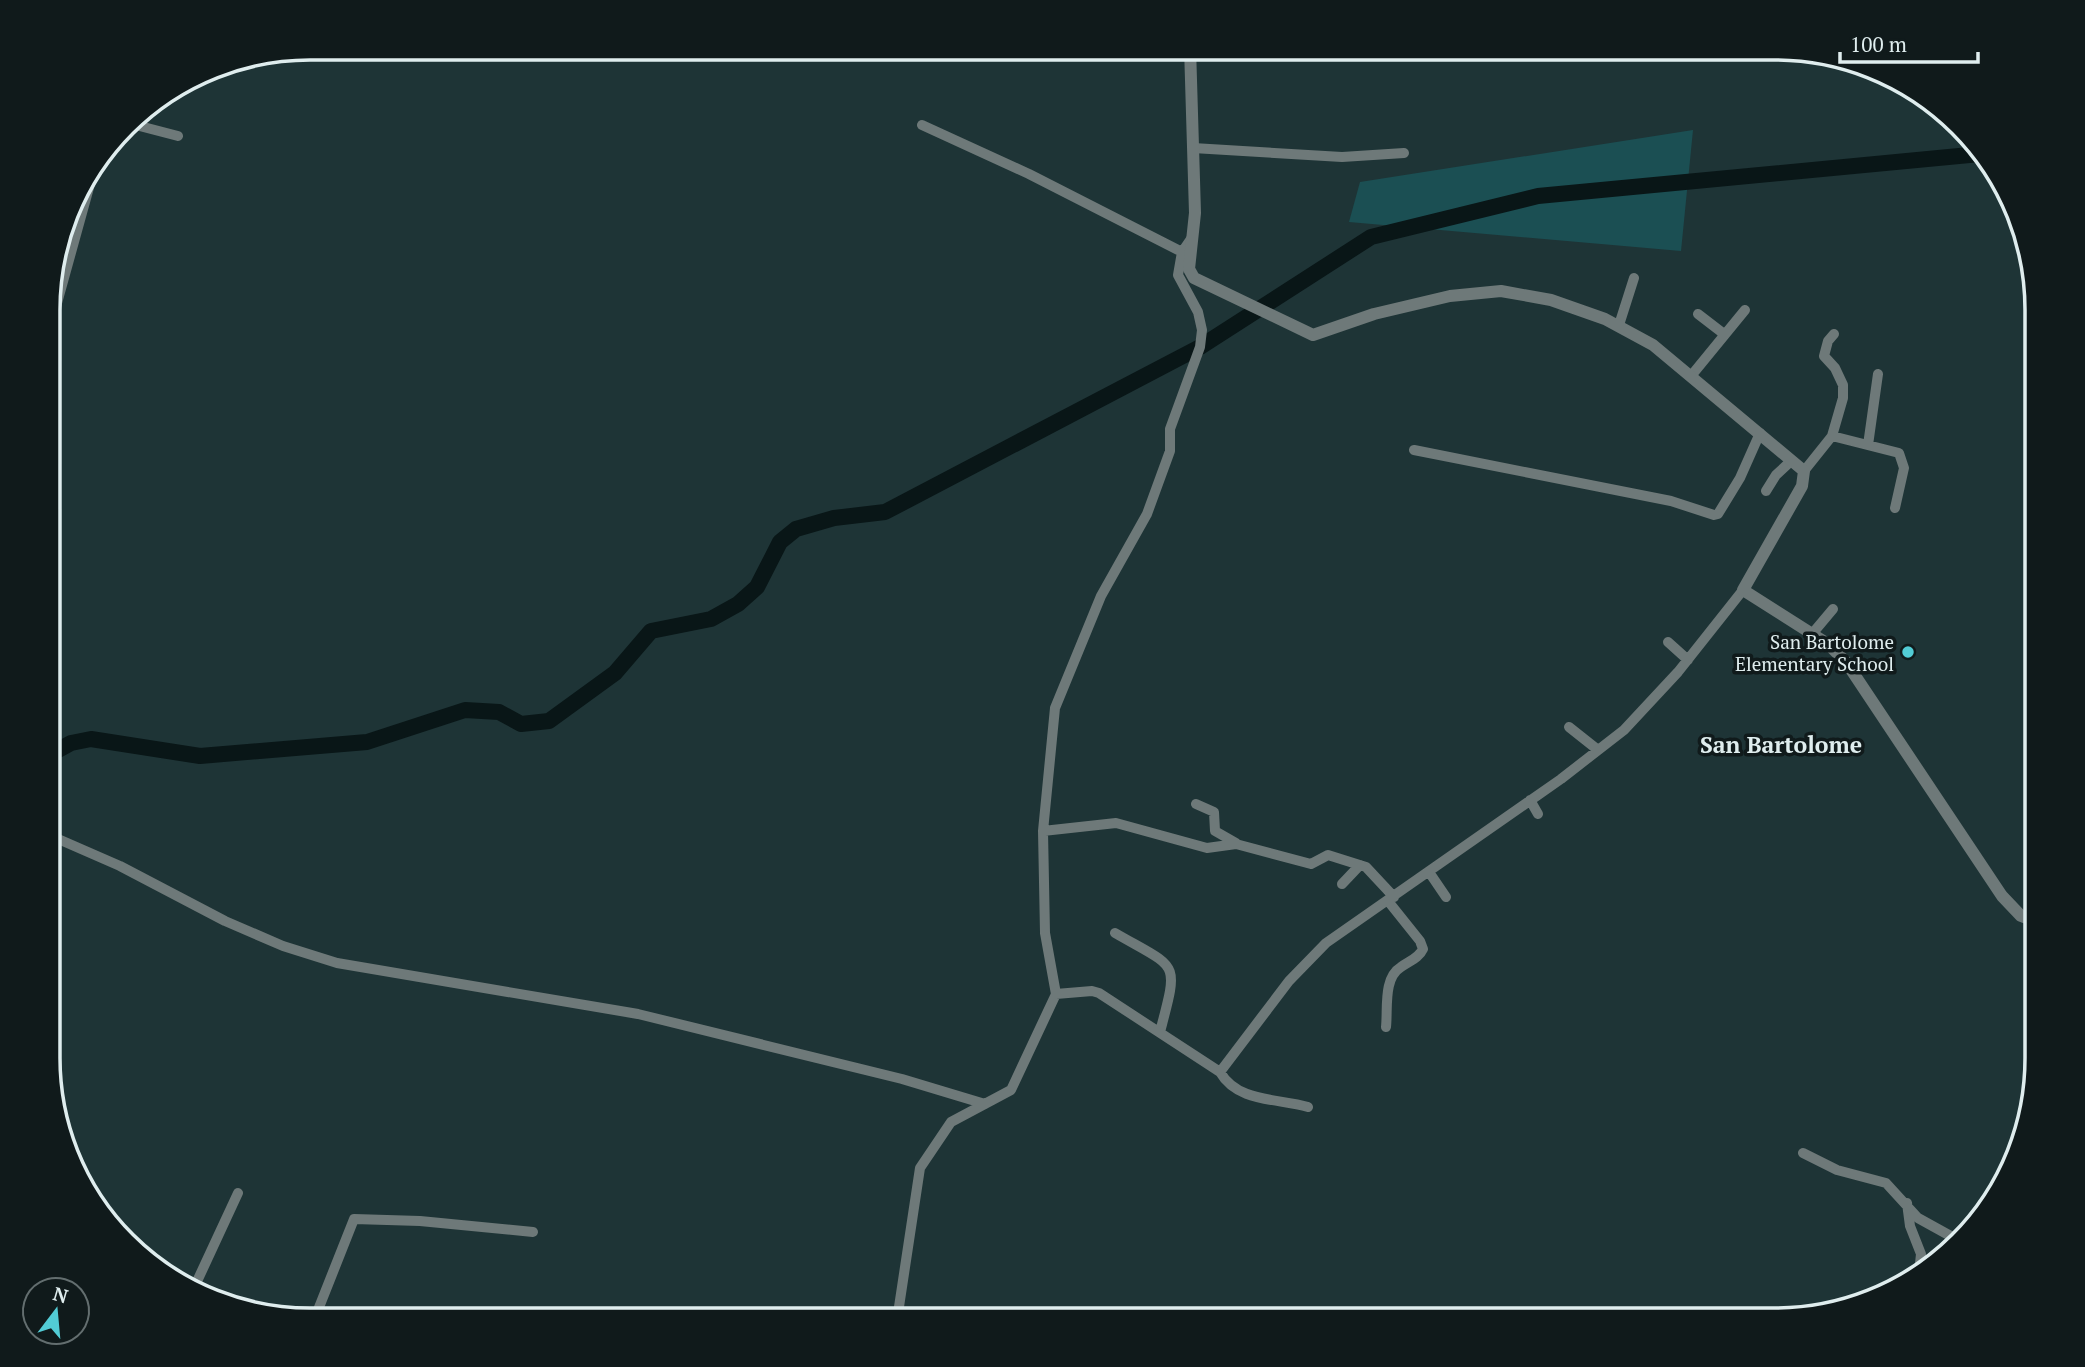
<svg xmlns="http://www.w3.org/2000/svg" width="2085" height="1367" font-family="'PT Serif',serif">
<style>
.green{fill:#1b4f53}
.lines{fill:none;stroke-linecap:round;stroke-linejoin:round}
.river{stroke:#091617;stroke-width:16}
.minor{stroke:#6e7979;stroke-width:10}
.tertiary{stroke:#6e7979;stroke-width:12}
.poi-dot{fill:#52ccd5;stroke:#101a1b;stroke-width:2.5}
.labels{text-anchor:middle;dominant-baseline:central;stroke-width:7;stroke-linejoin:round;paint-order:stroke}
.poi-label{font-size:19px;fill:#dfedee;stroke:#101a1b;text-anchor:end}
.quarter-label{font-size:23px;font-weight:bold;fill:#dfedee;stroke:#101a1b}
.rim{fill:none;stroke:#dfedee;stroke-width:3.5}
</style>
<rect width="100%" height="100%" fill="#1e3436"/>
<path class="green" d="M 1693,130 L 1681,251 L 1349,222 L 1360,182 Z"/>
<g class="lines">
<path class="river" d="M 49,755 L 71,743 L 91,739 L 200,756 L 367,742 L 465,710 L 499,712 L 521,724 L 549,721 L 615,673 L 651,631 L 711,619 L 738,604 L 757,587 L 780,542 L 796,529 L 834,518 L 885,512 L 1200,347 L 1371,237 L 1538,196 L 1980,154"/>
<path class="minor" d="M 128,123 L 178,136
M 922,125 L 1029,174 L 1182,252
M 1193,148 L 1342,157 L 1404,153
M 1698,314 L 1724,334
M 1619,325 L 1634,278
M 49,332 L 95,166
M 1691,376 L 1745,310
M 1832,436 L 1843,398 L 1843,385 L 1835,368 L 1824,356 L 1828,341 L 1834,334
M 1868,445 L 1878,374
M 1414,450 L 1671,501 L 1714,515 L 1718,514 L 1740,478 L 1760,433
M 1804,471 L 1832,436 L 1899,453 L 1904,468 L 1895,508
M 1766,491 L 1776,475 L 1791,461
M 1812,634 L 1833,609
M 1668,642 L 1688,660
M 1569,727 L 1598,750
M 1530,800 L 1538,814
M 1196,804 L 1214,812 L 1215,831 L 1236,843
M 1043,831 L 1116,823 L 1207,848 L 1236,844 L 1311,864 L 1328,855 L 1366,867 L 1394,897
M 49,835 L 120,866 L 225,921 L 283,946 L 337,963 L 638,1014 L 902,1079 L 985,1104
M 1429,872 L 1446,897
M 1342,884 L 1360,865
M 2035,922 L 2037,1075
M 1115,933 C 1179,970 1179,959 1160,1032
M 1056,994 L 1092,991 L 1099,993 L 1220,1072 L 1289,981 L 1326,943 L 1561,779 L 1624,730 L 1678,672 L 1743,590
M 1386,1027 C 1388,1008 1383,978 1401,967 C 1409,961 1419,958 1423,949 L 1420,941 L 1388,901
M 1220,1072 C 1238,1103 1278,1098 1308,1107
M 1803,1153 L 1837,1170 L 1886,1183 L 1918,1218 L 1956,1239
M 1907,1203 L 1910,1226 L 1921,1254 L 1919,1273
M 193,1290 L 238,1193
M 314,1320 L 354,1219 L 420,1221 L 533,1232
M 897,1320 L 920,1168 L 951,1122 L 1011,1090 L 1056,994 L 1045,933 L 1043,831 L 1055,708 L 1101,596 L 1147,514 L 1170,451 L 1170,429 L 1200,347 L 1202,330 L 1198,312 L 1178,275 L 1182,252 L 1193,236"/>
<path class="tertiary" d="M 1190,47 L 1195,213 L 1189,269 L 1194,278 L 1313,335 L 1374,314 L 1450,296 L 1501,291 L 1551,300 L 1605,319 L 1653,345 L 1804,471 L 1802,486 L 1743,590 L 1828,644 L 1846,662 L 2002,896 L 2021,916 L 2037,922"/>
</g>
<circle class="poi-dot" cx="1908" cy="652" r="7"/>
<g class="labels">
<g class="poi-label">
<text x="1894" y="641">San Bartolome<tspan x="1894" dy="22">Elementary School</tspan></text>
</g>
<g class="quarter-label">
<text x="1781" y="744">San Bartolome</text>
</g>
</g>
<path d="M0 0H2085V1367H0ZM310 60H1775A250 250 0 0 1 2025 310V1058A250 250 0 0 1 1775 1308H310A250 250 0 0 1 60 1058V310A250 250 0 0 1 310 60Z" fill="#101a1b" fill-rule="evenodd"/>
<path class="rim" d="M310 60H1775A250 250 0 0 1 2025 310V1058A250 250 0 0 1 1775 1308H310A250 250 0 0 1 60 1058V310A250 250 0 0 1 310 60Z"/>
<g transform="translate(56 1311) rotate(16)"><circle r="33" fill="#101a1b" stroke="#636e6f" stroke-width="2"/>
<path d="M0-5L12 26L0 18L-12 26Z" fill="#52ccd5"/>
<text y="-10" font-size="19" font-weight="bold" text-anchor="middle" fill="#dfedee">N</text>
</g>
<path d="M1840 52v10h138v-10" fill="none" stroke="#dfedee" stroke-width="3.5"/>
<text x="1850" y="52" font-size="21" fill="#dfedee" stroke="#101a1b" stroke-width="5" paint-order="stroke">100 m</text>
</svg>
